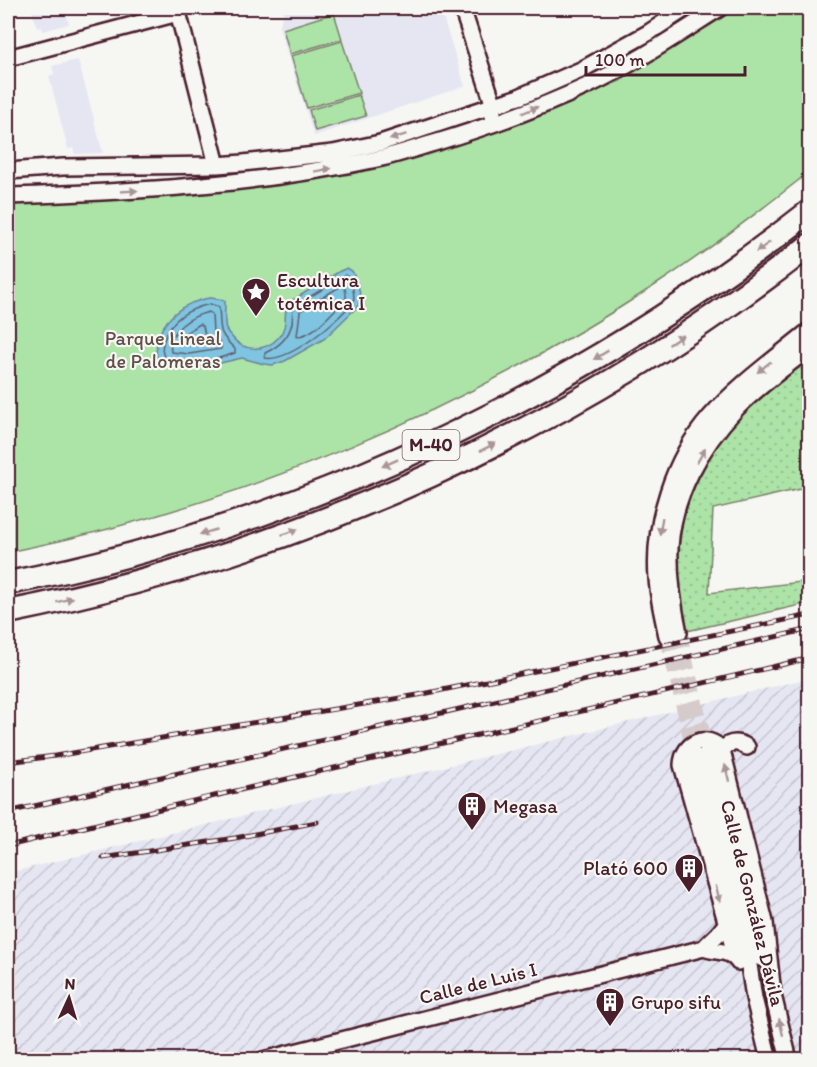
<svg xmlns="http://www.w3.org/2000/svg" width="817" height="1067" font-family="Itim,sans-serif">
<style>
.built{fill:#e6e6f3}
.industrial{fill:url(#industrial-furrows)}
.grass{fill:url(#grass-dots);stroke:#7b8169;stroke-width:1.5}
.park{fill:#ace3a7;stroke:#7b8169;stroke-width:1.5}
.water{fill:#7fc4e0;stroke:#6a8298;stroke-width:1.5}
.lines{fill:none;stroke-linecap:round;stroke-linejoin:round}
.shore{stroke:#5f6173;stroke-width:1.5}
.minor-tunnel{stroke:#d4cbca;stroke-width:15;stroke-dasharray:15 8;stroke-linecap:butt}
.minor-casing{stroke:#4a1f2b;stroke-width:20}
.highway-casing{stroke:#4a1f2b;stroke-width:27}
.minor{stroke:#f6f6f2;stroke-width:15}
.highway{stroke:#f6f6f2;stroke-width:22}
.rail-casing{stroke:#4a1f2b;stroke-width:5}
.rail{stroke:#f6f6f2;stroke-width:3;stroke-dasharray:9;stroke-linecap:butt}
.oneway{fill:#a99598}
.labels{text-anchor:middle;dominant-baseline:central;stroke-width:4.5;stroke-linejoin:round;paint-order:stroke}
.shield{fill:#f6f6f2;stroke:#7e6067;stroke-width:1.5}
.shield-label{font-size:18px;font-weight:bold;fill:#4a1f2b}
.poi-label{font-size:20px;fill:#4a1f2b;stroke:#f6f6f2;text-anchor:start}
.park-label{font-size:20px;fill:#62504a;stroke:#f6f6f2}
.street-label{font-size:20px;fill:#4a1f2b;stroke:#f6f6f2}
</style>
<defs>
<pattern id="industrial-furrows" width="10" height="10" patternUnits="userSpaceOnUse" patternTransform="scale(1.5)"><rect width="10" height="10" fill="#e6e6f3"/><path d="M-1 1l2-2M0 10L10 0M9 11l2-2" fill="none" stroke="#c7c5d0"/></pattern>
<pattern id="grass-dots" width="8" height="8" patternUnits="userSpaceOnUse" patternTransform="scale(1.5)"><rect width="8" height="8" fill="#ace3a7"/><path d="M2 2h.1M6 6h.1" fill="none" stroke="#96c290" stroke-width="1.8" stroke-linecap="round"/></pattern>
</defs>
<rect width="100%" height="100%" fill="#f6f6f2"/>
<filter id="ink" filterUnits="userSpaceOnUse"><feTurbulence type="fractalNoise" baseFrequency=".0167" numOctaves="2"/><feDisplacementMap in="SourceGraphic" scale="12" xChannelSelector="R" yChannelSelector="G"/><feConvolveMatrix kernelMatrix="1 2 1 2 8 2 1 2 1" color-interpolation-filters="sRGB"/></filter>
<g filter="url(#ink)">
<path class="built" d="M 31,8 L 65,8 L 69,24 L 43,31 L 42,27 L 37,28 Z
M 285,8 L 440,8 L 465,86 L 314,136 L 279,27 Z
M 78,60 L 103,153 L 75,154 L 73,148 L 68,149 L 49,76 L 54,74 L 52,66 Z"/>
<path class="industrial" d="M 809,678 L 809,1059 L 8,1059 L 8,873 Z"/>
<path class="grass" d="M 809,358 L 809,487 L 713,509 L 709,593 L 809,581 L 809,603 L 687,631 C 683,613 679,595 678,577 C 676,519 697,463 736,421 C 758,398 785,379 809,358 Z"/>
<path class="park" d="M 731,8 L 809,8 L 809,172 C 761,210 712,248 660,282 C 465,410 237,507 8,552 L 8,204 L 65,199 L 248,188 L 388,165 L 468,140 L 620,81 Z
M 334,13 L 342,39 L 290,54 L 283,29 Z
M 342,41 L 359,93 L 307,108 L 291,56 Z
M 359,95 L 366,116 L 315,131 L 309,110 Z"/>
<path class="water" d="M 347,268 L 352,271 C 357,282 363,294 358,306 L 324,339 L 285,361 L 273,365 L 264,364 L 242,358 L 216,364 L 189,368 L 163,364 L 157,359 C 152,330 175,306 201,300 C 204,299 207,298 211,298 C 215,298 220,300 225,301 C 225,308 224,323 226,329 C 227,332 230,335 232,337 C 243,352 265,352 278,338 C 290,324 282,314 288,303 L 340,271 Z"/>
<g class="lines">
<path class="shore" d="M 346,275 C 352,280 354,292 354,300 C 341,319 289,363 265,358 L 265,353 C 278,347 289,338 292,323 C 293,317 292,312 293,307 Z
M 341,286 L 345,288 L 346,295 L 346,299 C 333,310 315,336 297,336 C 297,334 300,315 300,311 Z
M 210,304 L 219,307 C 221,330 217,332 235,349 L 235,353 C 214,361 187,365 165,358 C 161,352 162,347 164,340 C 171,318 189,309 210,304 Z
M 209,312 L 212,314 L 213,333 L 221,345 L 221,349 L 189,354 L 171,352 C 167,330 191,316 209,312 Z
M 200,324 L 203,326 L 206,340 L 205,342 L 189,345 L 182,344 L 181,341 L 187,332 Z"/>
<path class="minor-tunnel" d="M 679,633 L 707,752
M 667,636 L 695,756"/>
<g class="minor-casing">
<path id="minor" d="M 177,8 L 217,165
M 462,8 L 494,106 L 492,116
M 8,58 L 178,13
M 8,171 L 63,167 L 217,165 L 243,163 L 333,153 L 380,143 L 519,97 L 581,70 L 648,33 L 686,8
M 8,196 C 133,192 259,185 382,158 C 399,154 417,148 434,143 C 487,127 538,109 587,86 C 634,64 677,35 720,8
M 679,633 C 673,605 669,576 670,547 C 673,496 701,446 736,409 C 757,387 786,367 810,347
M 667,636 C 663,617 658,598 657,578 C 653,522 673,459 710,417 C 739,384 776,358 810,330
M 722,750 C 730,741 737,741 747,747
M 707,752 L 761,958
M 695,756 L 749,965 L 754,998 L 769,1060
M 704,948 C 716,953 731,949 738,962
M 736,957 L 682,765 C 683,742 707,732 722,750 L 765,922 L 773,994
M 771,987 L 789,1060
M 263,1060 L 704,948 C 712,938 720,935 726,923"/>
</g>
<g class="highway-casing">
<path id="highway" d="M 8,583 C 93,567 178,543 261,514 C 460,443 643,342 810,211
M 8,612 C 298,554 577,428 810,245"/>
</g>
<use href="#minor" class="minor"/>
<use href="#highway" class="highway"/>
<g class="rail-casing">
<path id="rail" d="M 8,762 L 55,756 L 418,695 L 810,615
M 8,812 L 810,629
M 8,846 C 274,779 542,722 810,658
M 103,858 L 235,838 L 317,822"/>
</g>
<use href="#rail" class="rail"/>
</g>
<defs><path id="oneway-solid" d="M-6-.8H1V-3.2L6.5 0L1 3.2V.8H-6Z" transform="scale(1.5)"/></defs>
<g class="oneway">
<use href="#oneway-solid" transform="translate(530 110) rotate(-23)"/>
<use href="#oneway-solid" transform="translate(398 137) rotate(162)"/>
<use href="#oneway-solid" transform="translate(323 170) rotate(-10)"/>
<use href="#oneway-solid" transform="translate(129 191) rotate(-3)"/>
<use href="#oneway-solid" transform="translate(763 247) rotate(144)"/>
<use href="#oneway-solid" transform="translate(676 340) rotate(-34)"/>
<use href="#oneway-solid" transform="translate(601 355) rotate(149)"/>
<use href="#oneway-solid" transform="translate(764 367) rotate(141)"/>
<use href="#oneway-solid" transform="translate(488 447) rotate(-27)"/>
<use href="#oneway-solid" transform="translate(701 456) rotate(-60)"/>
<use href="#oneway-solid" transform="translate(390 463) rotate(156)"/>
<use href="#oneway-solid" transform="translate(661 526) rotate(99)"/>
<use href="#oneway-solid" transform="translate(208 532) rotate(163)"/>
<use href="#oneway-solid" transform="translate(290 532) rotate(-19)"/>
<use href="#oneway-solid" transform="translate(65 600) rotate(-15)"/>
<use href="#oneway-solid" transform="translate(727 773) rotate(-104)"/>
<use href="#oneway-solid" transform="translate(718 894) rotate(75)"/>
<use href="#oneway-solid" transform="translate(781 1027) rotate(-103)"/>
</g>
</g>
<defs>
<g id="sight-pin" transform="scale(1.5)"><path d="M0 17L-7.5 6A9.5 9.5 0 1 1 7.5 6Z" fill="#4a1f2b" stroke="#f6f6f2"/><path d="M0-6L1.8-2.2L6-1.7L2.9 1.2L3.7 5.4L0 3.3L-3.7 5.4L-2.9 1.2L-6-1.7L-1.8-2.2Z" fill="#fff"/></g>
<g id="building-pin" transform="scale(1.5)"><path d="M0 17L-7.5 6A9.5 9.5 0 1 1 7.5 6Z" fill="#4a1f2b" stroke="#f6f6f2"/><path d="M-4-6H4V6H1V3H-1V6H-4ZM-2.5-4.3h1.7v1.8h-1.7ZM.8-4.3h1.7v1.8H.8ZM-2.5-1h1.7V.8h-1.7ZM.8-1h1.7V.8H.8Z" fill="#fff"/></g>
</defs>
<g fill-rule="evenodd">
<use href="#sight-pin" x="256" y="292"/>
<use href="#building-pin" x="472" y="806"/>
<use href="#building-pin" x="689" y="868"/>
<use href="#building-pin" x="610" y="1002"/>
</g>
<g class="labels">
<rect class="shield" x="402.5" y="430" width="57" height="30" rx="4.5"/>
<g class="shield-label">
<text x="431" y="445">M-40</text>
</g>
<g class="poi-label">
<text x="277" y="280">Escultura<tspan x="277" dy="23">totémica I</tspan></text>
<text x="493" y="806">Megasa</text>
<text x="668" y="868" text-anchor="end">Plató 600</text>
<text x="631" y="1002">Grupo sifu</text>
</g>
<g class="park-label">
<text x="163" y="338">Parque Lineal<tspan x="163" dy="23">de Palomeras</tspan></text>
</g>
<g class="street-label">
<text transform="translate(753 903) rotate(76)">Calle de González Dávila</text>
<text transform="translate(478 983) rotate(-14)">Calle de Luis I</text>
</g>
</g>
<rect width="817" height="1067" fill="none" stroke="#f6f6f2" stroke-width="30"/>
<rect x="15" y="15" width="787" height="1037" fill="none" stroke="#4a1f2b" stroke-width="2" filter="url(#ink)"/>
<g transform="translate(69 998) rotate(4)" stroke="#f6f6f2" stroke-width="4.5" paint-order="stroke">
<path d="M0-4.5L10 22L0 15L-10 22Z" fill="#4a1f2b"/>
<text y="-9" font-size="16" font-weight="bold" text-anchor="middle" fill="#4a1f2b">N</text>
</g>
<path d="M586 66v9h159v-9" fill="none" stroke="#4a1f2b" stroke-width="3"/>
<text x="595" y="66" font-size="18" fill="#4a1f2b" stroke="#f6f6f2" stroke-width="4.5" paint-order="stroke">100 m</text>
</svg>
